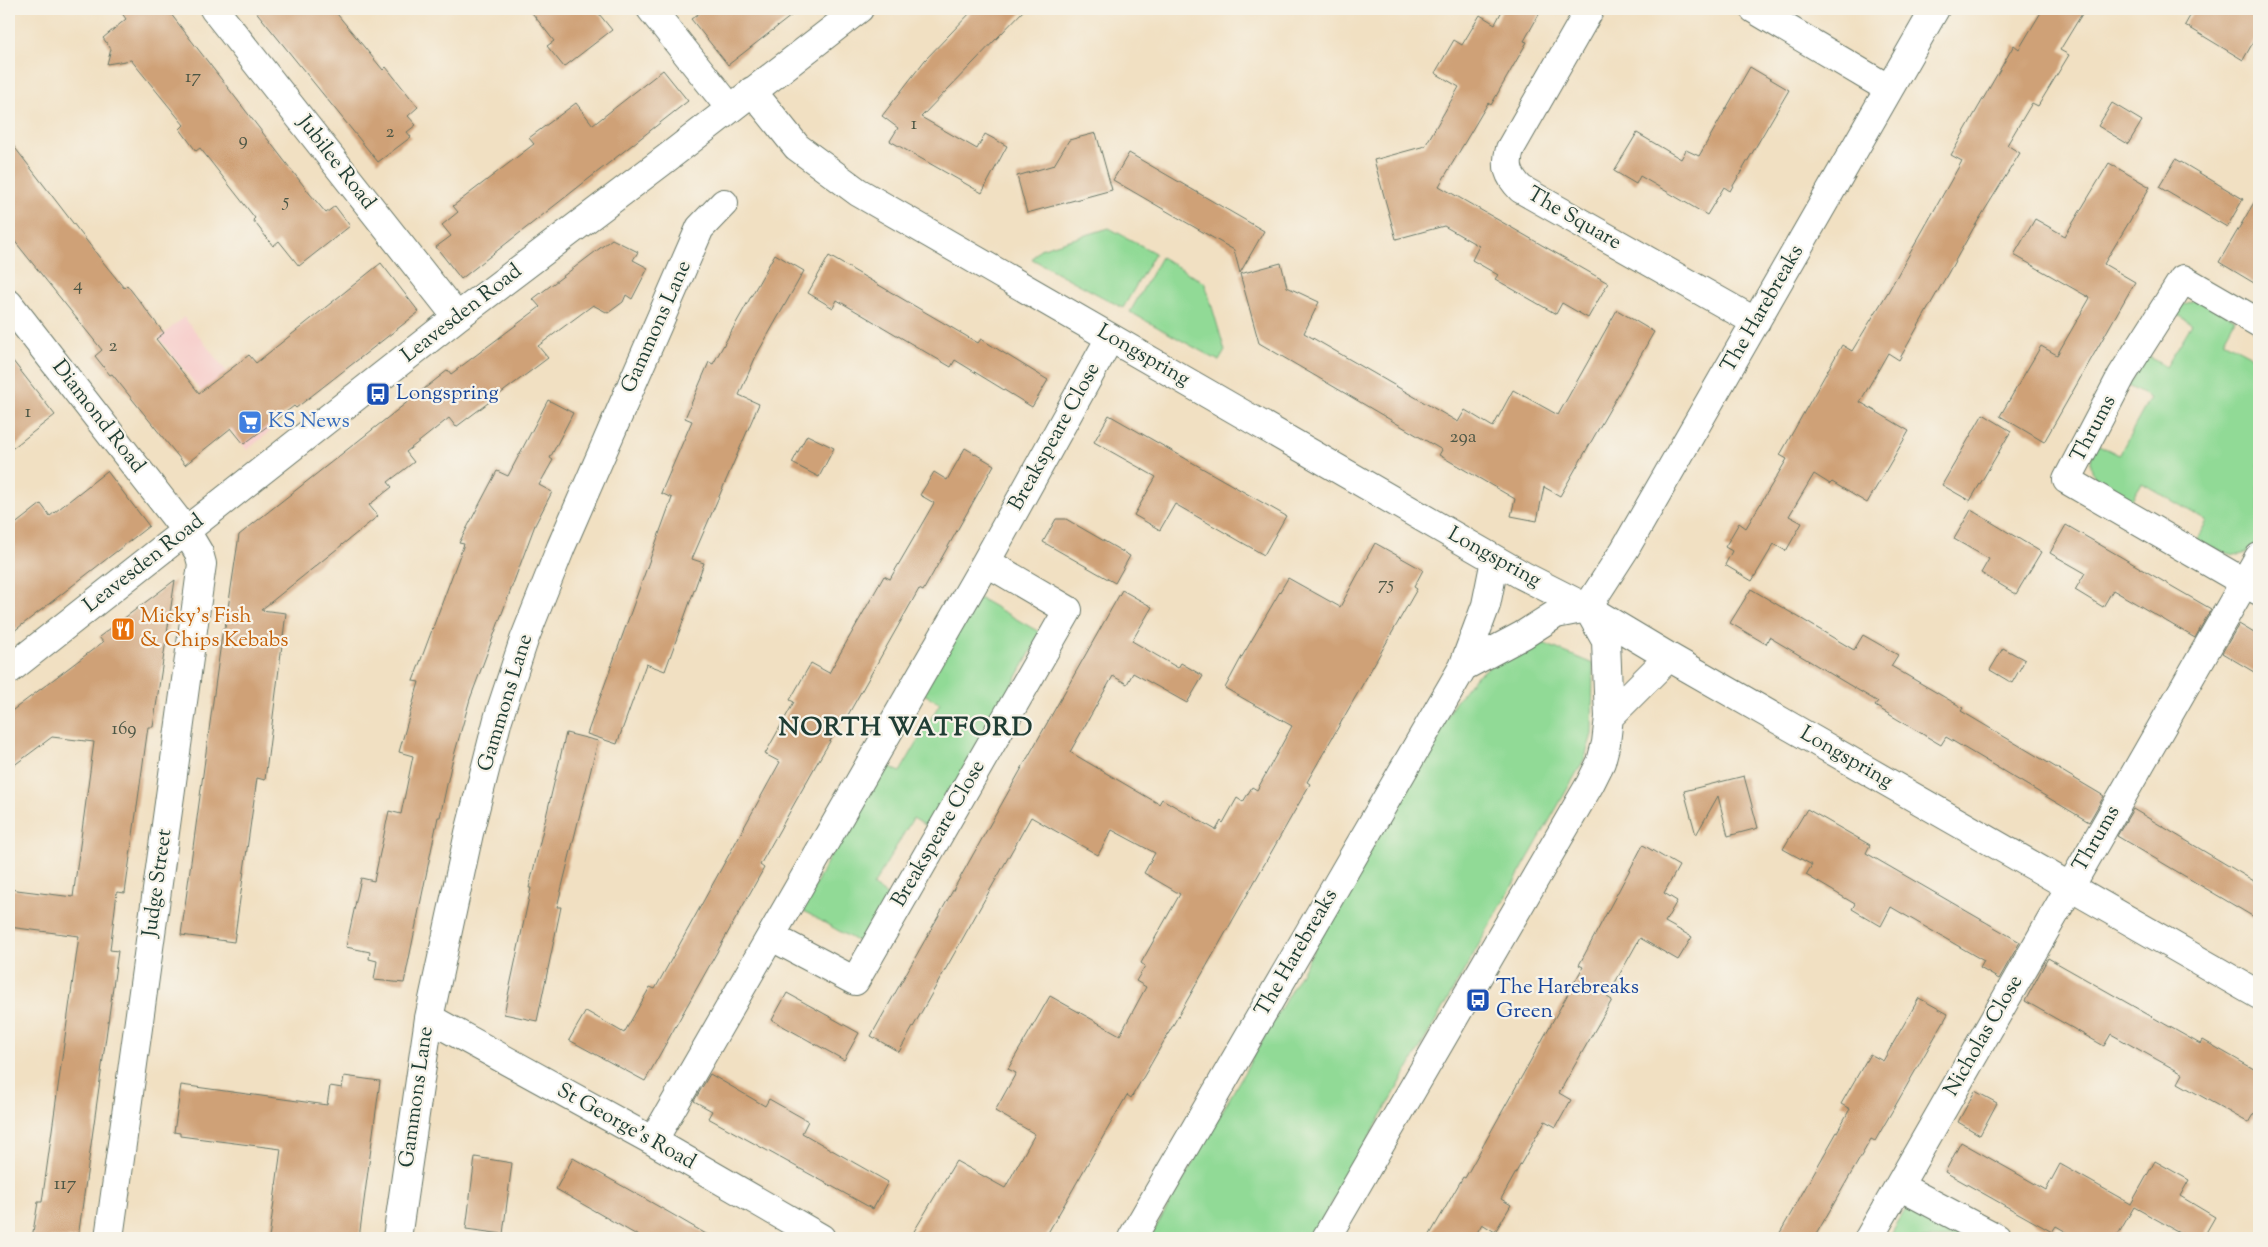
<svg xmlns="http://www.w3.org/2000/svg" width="2268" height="1247" font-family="'Sorts Mill Goudy',serif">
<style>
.built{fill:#f7d0cd}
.green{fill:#91da96;stroke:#588c65}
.building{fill:#cfa177}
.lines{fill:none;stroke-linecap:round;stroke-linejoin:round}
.street-casing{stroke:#687666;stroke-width:30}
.street{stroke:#fff;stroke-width:28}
.labels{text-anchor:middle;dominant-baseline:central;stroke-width:4.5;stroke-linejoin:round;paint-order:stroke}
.number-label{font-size:19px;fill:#4b5645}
.street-label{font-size:21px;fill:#1f3d34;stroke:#f7f3e8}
.transit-label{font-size:21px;fill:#164399;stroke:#f7f3e8;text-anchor:start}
.shop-label{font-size:21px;fill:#366cbe;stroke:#f7f3e8;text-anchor:start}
.food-label{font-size:21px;fill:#c56008;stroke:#f7f3e8;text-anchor:start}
.district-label{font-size:26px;font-weight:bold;letter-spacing:1px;fill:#1f3d34;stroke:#f7f3e8}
</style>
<rect width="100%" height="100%" fill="#f7f3e8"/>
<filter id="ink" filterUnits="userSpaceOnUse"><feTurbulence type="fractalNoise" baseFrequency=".02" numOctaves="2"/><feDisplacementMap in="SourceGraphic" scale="10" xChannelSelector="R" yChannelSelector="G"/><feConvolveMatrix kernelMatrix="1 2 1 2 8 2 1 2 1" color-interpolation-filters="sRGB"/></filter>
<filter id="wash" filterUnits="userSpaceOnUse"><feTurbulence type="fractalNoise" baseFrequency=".0096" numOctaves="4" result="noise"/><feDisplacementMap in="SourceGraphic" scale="20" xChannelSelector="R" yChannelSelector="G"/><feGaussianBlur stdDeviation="1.12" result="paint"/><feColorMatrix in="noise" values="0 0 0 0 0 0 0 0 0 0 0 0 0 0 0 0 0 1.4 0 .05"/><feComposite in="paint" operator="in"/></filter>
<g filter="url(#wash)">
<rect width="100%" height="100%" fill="#f1e0c2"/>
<path class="built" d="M 184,317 L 272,430 L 247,450 L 159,338 Z"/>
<path class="green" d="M 1109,228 L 1155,253 L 1123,308 L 1032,259 L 1040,249 Z
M 1161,257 L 1205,283 L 1225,351 L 1219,361 L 1130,312 Z
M 2197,299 L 2235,319 L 2223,341 L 2259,360 L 2259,535 C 2257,539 2255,545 2251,549 C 2238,564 2211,546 2196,540 L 2207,521 L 2142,483 L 2130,502 L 2097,484 C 2090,466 2088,461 2097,444 L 2119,455 L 2150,398 L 2128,386 L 2146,355 L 2166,367 L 2192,324 L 2172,312 L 2178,307 Z
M 972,599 L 981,599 L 1041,633 L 933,830 L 913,818 L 873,886 L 893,899 L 869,942 L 860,943 L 802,910 L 880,761 L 900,772 L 940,703 L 920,692 Z
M 1538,641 L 1593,664 L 1592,734 L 1585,758 L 1312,1238 L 1150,1238 L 1454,704 L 1475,677 L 1491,666 Z
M 1917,1206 L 1967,1236 L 1966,1238 L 1888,1238 L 1906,1209 Z"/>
<g id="blocks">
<path class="building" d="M 119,9 L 167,9 L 310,194 L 326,213 L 335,206 L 350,226 L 299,266 L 279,241 L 273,246 L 253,220 L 255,218 L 200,148 L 196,151 L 180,129 L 184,125 L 131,60 L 107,64 L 111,49 L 103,38 L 126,19 Z
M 254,9 L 333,9 L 383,70 L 386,67 L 418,107 L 408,116 L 416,125 L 407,132 L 411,137 L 378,162 Z
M 529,9 L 595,9 L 612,30 L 564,67 L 547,46 L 554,41 Z
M 705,9 L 800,9 L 728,65 L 691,19 Z
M 974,9 L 1025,9 L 921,117 L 977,149 L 985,134 L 1007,146 L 982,193 L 890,141 L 898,128 L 882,116 L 925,60 Z
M 1503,9 L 1542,9 L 1524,41 L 1527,42 L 1491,105 L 1488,103 L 1439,186 L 1608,283 L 1588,318 L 1562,303 L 1556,314 L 1495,279 L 1498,275 L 1472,260 L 1479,246 L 1444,226 L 1396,239 L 1374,160 L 1425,146 L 1459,87 L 1435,73 L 1454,40 L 1462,45 L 1480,15 L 1495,24 Z
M 2043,9 L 2085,9 L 2060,50 L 2069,55 L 2038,106 L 2032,103 L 2007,145 L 2020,153 L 1973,229 L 1899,360 L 1888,353 L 1860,402 L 1909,431 L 1867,503 L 1832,482 L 1830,484 L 1814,474 L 1789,516 L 1802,523 L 1786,551 L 1774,544 L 1752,581 L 1725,565 L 1732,551 L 1725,547 L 1739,523 L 1746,528 L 1787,459 L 1780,455 L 1842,345 L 1852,351 L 1888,292 L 1962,161 L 1951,155 L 2014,45 L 2019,49 Z
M 2194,9 L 2259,9 L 2259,32 L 2243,60 L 2185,25 Z
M 1750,67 L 1789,90 L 1730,191 L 1724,187 L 1707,215 L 1640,176 L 1636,184 L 1614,171 L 1637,133 L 1681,159 L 1686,150 L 1699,156 Z
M 663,70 L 688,101 L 461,279 L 436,247 L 451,236 L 442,225 L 458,212 L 453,206 L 534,144 L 529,138 L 576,103 L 593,125 Z
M 2112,103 L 2142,121 L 2128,144 L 2098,126 Z
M 1096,133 L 1112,190 L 1027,213 L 1017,176 L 1054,165 L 1069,140 Z
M 9,140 L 103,262 L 124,288 L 127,285 L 164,333 L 156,339 L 199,393 L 249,355 L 256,363 L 381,263 L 419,312 L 296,408 L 294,406 L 244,444 L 231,428 L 185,465 L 112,374 L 110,375 L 95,356 L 102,350 L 9,234 Z
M 1129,153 L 1264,231 L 1240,273 L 1234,250 L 1113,180 Z
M 2176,159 L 2243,199 L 2227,227 L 2159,187 Z
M 2109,163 L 2150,187 L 2104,264 L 2135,282 L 2044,442 L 2000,416 L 2041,346 L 2057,355 L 2090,298 L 2014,255 L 2035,219 L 2065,236 Z
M 2259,194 L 2259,286 L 2219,262 Z
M 612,239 L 638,252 L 633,260 L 648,268 L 632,299 L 626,295 L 623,302 L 608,313 L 593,305 L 538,346 L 548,358 L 456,427 L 449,418 L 406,452 L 414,462 L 388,482 L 392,487 L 369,505 L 378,516 L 261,610 L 286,613 L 265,780 L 257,778 L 234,942 L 181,935 L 223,628 L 225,628 L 239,535 L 448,370 L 451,374 L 540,307 L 533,299 Z
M 775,254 L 804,271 L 756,356 L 739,395 L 759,404 L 692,559 L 704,563 L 665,671 L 646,664 L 617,744 L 587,734 L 672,498 L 661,493 L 692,421 L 685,418 L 709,362 L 713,364 Z
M 829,256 L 978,343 L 981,339 L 1048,380 L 1032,407 L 955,360 L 951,367 L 837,300 L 833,308 L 808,293 Z
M 1281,263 L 1287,287 L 1319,302 L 1304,333 L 1458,422 L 1465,410 L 1493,427 L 1513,390 L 1558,415 L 1617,310 L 1654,332 L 1560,496 L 1544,487 L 1537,521 L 1511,516 L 1515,499 L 1439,455 L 1442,450 L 1259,343 L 1240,274 Z
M 9,356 L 55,415 L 9,451 Z
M 548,400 L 573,413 L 550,458 L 553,460 L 539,485 L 552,492 L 535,525 L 470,699 L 451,766 L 440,817 L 438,817 L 404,983 L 374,980 L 377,961 L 369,959 L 370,952 L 346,947 L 361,878 L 374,881 L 389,811 L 401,814 L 413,756 L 399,752 L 419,682 L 413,681 L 464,544 L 459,543 L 497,471 L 508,476 Z
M 1983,414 L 2011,431 L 1970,501 L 1942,485 Z
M 1109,415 L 1286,516 L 1264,555 L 1175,504 L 1160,530 L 1134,515 L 1156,477 L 1094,442 Z
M 807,435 L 834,448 L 819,477 L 792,463 Z
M 965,448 L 994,465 L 923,591 L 919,589 L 844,722 L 842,721 L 816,765 L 760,865 L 764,868 L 645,1081 L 569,1040 L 586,1011 L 624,1033 L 650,987 L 655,989 L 780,762 L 765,754 L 794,702 L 790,700 L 811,663 L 829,673 L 884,576 L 890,579 L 934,503 L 920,495 L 934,472 L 947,480 Z
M 107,471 L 149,526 L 9,635 L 9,529 L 41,504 L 50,516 Z
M 1971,510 L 2041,552 L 2016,594 L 1981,573 L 1989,559 L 1954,539 Z
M 1056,519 L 1066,519 L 1130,556 L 1115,583 L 1043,542 Z
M 2066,525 L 2211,609 L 2195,638 L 2113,590 L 2103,607 L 2075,590 L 2085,573 L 2050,553 Z
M 1375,543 L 1423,570 L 1414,587 L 1417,589 L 1307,782 L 1310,784 L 1147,1071 L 1131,1098 L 1127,1095 L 1045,1238 L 910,1238 L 956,1161 L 1005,1188 L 1035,1134 L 995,1111 L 1016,1073 L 1008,1069 L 1050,996 L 1120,1035 L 1146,987 L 1136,981 L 1145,966 L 1141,963 L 1180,894 L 1144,873 L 1155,853 L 1112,830 L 1098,855 L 1031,817 L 899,1052 L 871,1036 L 1122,590 L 1152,607 L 1132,641 L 1178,668 L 1181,663 L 1203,676 L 1187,703 L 1133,673 L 1127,684 L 1113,676 L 1070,752 L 1159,804 L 1162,799 L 1216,830 L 1221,821 L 1223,823 L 1237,798 L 1243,802 L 1252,787 L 1257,790 L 1292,726 L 1225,688 L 1240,660 L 1288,578 L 1340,607 Z
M 175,580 L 153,727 L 148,727 L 125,893 L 117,892 L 110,950 L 118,951 L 78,1238 L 32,1238 L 38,1202 L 42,1202 L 79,936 L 9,927 L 9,889 L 73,897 L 94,742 L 52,737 L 9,769 L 9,713 L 103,642 L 99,637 Z
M 1751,589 L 1854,650 L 1863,635 L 1898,655 L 1891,666 L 1963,708 L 1961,711 L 2104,796 L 2089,822 L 1946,737 L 1941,745 L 1875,706 L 1878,702 L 1769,637 L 1766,644 L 1730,623 Z
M 2239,624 L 2259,636 L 2259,675 L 2222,653 Z
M 2003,648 L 2025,660 L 2012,683 L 1990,670 Z
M 566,733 L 598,741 L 557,907 L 561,907 L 537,1021 L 504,1014 L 531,888 L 529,888 Z
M 1744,776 L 1758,828 L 1728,836 L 1718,796 L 1696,835 L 1684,791 Z
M 1807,809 L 1870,845 L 1866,853 L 2020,942 L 1999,979 L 1980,968 L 1984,961 L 1891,907 L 1881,926 L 1852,909 L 1855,904 L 1806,875 L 1812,865 L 1783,849 Z
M 2133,809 L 2259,884 L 2259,920 L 2117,836 Z
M 1643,845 L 1679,866 L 1664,893 L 1677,901 L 1665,922 L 1692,937 L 1678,960 L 1640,938 L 1607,997 L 1612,1000 L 1559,1093 L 1571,1100 L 1556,1127 L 1545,1121 L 1501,1199 L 1511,1205 L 1495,1232 L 1482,1224 L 1474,1238 L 1428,1238 L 1463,1177 L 1465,1178 L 1583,967 L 1579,965 Z
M 2048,958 L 2200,1044 L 2203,1040 L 2259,1072 L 2259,1106 L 2249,1123 L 2178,1083 L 2183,1074 L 2111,1034 L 2104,1046 L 2025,1001 Z
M 787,993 L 859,1033 L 844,1060 L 772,1020 Z
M 1919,998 L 1948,1014 L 1875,1141 L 1871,1139 L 1814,1238 L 1777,1238 L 1850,1109 L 1841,1104 L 1870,1054 L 1883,1061 Z
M 710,1074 L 765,1106 L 769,1099 L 808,1121 L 802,1133 L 888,1182 L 873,1209 L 708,1118 L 712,1111 L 694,1101 Z
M 344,1076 L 380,1081 L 359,1238 L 269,1238 L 281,1149 L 180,1136 L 180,1133 L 174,1132 L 181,1085 L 327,1105 L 330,1086 L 342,1088 Z
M 1975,1091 L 1997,1103 L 1980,1135 L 1958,1122 Z
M 1961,1142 L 2046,1190 L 2060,1164 L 2131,1204 L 2155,1161 L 2189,1180 L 2180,1196 L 2215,1217 L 2203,1238 L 2190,1238 L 2134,1207 L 2116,1238 L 2077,1238 L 2056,1226 L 2052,1232 L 1945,1172 Z
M 475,1157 L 512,1163 L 503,1234 L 466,1229 Z
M 573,1158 L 670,1213 L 713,1238 L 642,1238 L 556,1189 Z"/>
</g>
</g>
<g filter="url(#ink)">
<use href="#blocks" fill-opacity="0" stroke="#687666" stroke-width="1"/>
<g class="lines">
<g class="street-casing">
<path id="street" d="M 214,9 L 457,317
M 651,9 L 730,108
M 1590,9 L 1510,149 C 1505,166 1508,176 1521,189 L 1756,322
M 1754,9 L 1889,89
M 752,91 L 797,147 L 858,192 L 1522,575 L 1587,608 L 1669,657 L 2259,995
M 9,304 L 186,531 L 199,553 L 202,564 L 109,1238
M 2259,323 L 2183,279 L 2122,375 L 2067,480 L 2259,591
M 1463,667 L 1486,605 L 1495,560
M 9,670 L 457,317 L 667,158 L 859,9
M 1609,717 L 1669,657
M 772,937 L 855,981 L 1068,610 L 986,562
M 429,1018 L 653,1141 L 821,1238
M 653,1141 L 986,562 L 1110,338
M 1899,1186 L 1997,1238
M 397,1238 L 429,1018 L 469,833 L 498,719 L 524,640 L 561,547 L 700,228 L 724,203
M 1132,1238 L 1463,667 L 1523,635 L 1556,614 L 1587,608 L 1625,549 L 1935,9
M 1326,1238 L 1590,784 L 1601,762 L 1606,743 L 1609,717 L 1606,641 L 1588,609
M 1869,1238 L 2259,557"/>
</g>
<use href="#street" class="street"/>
</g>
</g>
<defs>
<g id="bus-square" transform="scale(1.25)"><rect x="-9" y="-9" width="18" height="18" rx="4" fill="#1a4fb4" stroke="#f7f3e8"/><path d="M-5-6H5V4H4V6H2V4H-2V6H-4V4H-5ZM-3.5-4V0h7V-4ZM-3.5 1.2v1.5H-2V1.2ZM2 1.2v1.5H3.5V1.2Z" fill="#fff"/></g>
<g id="supermarket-square" transform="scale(1.25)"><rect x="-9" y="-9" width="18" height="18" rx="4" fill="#3f7fe0" stroke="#f7f3e8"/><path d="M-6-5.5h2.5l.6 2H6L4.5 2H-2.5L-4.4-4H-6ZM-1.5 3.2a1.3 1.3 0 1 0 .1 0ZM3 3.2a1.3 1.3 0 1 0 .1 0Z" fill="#fff"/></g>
<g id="restaurant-square" transform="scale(1.25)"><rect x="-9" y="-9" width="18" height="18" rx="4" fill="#e8710a" stroke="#f7f3e8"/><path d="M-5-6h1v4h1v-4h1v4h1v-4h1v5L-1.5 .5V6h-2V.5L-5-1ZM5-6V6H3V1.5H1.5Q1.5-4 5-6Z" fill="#fff"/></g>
</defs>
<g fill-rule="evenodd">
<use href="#bus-square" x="378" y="394"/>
<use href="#supermarket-square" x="250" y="422"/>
<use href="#restaurant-square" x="123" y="629"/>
<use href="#bus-square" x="1478" y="1000"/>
</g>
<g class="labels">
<g class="number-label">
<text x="193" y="77">17</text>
<text x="914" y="124">1</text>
<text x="390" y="132">2</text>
<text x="243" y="140">9</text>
<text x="286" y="201">5</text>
<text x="78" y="285">4</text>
<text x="113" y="346">2</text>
<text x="28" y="412">1</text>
<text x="1463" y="437">29a</text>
<text x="1386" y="584">75</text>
<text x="124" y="729">169</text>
<text x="65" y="1184">117</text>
</g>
<g class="street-label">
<text transform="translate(336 163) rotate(52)">Jubilee Road</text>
<text transform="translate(1574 219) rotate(30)">The Square</text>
<text transform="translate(1763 309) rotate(-60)">The Harebreaks</text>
<text transform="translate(462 314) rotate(-38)">Leavesden Road</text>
<text transform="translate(657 327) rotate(-66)">Gammons Lane</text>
<text transform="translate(1143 356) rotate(30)">Longspring</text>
<text transform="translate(98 417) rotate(52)">Diamond Road</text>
<text transform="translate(2094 429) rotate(-62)">Thrums</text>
<text transform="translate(1055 437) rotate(-61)">Breakspeare Close</text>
<text transform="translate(1494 558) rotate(29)">Longspring</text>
<text transform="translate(144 564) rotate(-38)">Leavesden Road</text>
<text transform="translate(506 703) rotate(-73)">Gammons Lane</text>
<text transform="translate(1846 758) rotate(30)">Longspring</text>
<text transform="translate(939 834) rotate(-60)">Breakspeare Close</text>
<text transform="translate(2097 839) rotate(-60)">Thrums</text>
<text transform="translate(158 883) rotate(-82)">Judge Street</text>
<text transform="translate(1297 953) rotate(-60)">The Harebreaks</text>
<text transform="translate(1984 1036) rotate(-60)">Nicholas Close</text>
<text transform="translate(417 1097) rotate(-82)">Gammons Lane</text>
<text transform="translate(626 1127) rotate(29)">St George's Road</text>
</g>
<g class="transit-label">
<text x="396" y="394">Longspring</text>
<text x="1496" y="988">The Harebreaks<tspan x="1496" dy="24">Green</tspan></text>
</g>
<g class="shop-label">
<text x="268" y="422">KS News</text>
</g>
<g class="food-label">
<text x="140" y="617">Micky’s Fish<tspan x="140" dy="24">&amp; Chips Kebabs</tspan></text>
</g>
<g class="district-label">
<text x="906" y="728">NORTH WATFORD</text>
</g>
</g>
<rect width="2268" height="1247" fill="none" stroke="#f7f3e8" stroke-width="30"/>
</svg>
